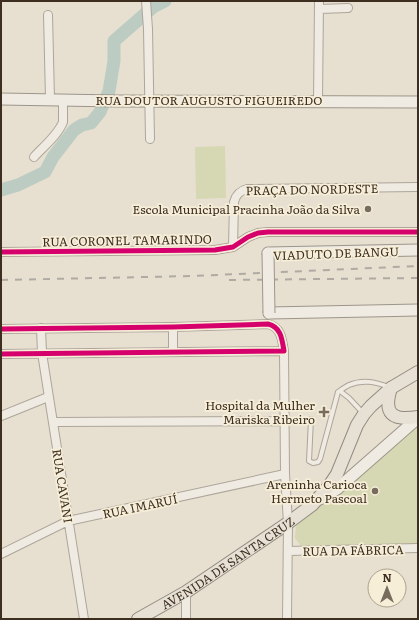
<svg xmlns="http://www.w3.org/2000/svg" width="419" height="620" font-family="Literata,serif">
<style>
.green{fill:#d6d7b3}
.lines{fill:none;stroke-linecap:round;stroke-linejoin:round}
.river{stroke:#bcccc2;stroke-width:13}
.lane-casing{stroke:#ada599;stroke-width:6}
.street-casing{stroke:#ada599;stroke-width:10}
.secondary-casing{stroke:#9c958a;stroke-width:13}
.primary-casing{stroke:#928b80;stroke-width:14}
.lane{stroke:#efebe3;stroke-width:4}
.street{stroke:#efebe3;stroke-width:8}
.secondary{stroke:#efebe3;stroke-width:11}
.primary{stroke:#e6e1d4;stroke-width:12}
.rail{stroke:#afaaa2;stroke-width:2;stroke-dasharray:7 7;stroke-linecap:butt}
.secondary-bridge-casing{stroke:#9c958a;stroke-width:13;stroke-linecap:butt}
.secondary-bridge{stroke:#efebe3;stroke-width:11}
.cycleway-casing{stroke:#f7eed8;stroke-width:8}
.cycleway{stroke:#d6006c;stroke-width:5}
.poi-dot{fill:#786c5e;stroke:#f7eed8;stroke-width:1.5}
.labels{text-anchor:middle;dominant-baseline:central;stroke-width:3.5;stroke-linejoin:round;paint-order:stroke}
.street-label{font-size:12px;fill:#3d2e20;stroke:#f7eed8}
.poi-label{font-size:12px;fill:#3d2e20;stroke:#f7eed8;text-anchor:end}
</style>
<rect width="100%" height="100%" fill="#e7e0d1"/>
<path class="green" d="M 225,146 L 226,198 L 196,199 L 195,147 Z
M 418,423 L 418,544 L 307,548 L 301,546 L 295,538 L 296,526 Z"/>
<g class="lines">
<path class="river" d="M 1,190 L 18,185 L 45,172 L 53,157 L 74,130 L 82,125 L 91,123 L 100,112 L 109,91 L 114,61 L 114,41 L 153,7 L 165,1"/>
<g class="lane-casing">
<path id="lane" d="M 340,391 L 349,398 L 363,413
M 311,419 L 309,461 L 313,463 L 318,462 L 320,459 L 338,392 C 341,390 345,387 349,385 C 363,379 375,382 389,387"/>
</g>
<g class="street-casing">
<path id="street" d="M 146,1 L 148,29 L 150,139
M 319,9 L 348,8
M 48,15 L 50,99
M 318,101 L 319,1
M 34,157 C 44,146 58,135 63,122 L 63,100
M 233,247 L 234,202 C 236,195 239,191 247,189 L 418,187
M 1,252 L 215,250 L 233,247 L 248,237 L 258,233 L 268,232 L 418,232
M 173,327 L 173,352
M 41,328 L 42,353 L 84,619
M 1,329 L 173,327 L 268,324 C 281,327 282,339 284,351 L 1,354
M 284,351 L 285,474 L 288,523 L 287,619
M 1,416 L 48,397
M 53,422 L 285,421
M 288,551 L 418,548
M 1,554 L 68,521 L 285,474
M 186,619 L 186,592"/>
</g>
<g class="secondary-casing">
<path id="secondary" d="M 1,99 L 117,101 L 418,102
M 268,253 L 418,250
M 269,313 L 418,310
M 320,499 L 337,489 L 418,418"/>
</g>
<g class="primary-casing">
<g id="primary">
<path d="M 391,388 C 383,414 392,421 418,417"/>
<path id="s1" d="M 138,619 L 186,592 L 288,523 L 312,505 L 329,486 L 337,474 L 357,425 L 364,414 L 371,406 L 391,388 L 418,372"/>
</g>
</g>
<use href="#lane" class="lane"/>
<use href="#street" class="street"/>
<use href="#secondary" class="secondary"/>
<use href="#primary" class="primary"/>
<path class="rail" d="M 1,280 L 193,276 L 418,266
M 229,280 L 418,278"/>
<g class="secondary-bridge-casing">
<path id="secondary-bridge" d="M 268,253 L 269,313"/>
</g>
<use href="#secondary-bridge" class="secondary-bridge"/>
<g class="cycleway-casing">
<path id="cycleway" d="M 1,252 L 215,250 L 233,247 L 248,237 L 258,233 L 268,232 L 418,232
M 1,329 L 173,327 L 268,324 C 281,327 282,339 284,351 L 1,354"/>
</g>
<use href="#cycleway" class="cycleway"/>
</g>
<g class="poi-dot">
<circle cx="368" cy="209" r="4"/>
<path d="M322 406h4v4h4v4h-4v4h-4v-4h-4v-4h4z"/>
<circle cx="375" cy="491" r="4"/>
</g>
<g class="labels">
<g class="street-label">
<text x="209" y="100">RUA DOUTOR AUGUSTO FIGUEIREDO</text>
<text transform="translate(312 189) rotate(-1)">PRAÇA DO NORDESTE</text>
<text transform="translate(127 240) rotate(-1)">RUA CORONEL TAMARINDO</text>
<text transform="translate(336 253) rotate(-2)">VIADUTO DE BANGU</text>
<text transform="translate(63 486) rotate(81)">RUA CAVANI</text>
<text transform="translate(140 506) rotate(-12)">RUA IMARUÍ</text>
<text transform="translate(353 550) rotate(-1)">RUA DA FÁBRICA</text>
<text stroke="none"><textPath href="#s1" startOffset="106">AVENIDA DE SANTA CRUZ</textPath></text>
</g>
<g class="poi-label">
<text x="360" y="209">Escola Municipal Pracinha João da Silva</text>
<text x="315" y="405">Hospital da Mulher<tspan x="315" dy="14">Mariska Ribeiro</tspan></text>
<text x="367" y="484">Areninha Carioca<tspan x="367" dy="14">Hermeto Pascoal</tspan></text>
</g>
</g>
<rect width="419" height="620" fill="none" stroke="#3d2e20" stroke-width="4"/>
<g transform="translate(387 588)"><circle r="19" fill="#f7eed8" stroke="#ada18e"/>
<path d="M0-3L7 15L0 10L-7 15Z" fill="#786c5e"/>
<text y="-6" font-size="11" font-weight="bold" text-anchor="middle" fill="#3d2e20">N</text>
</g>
</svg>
